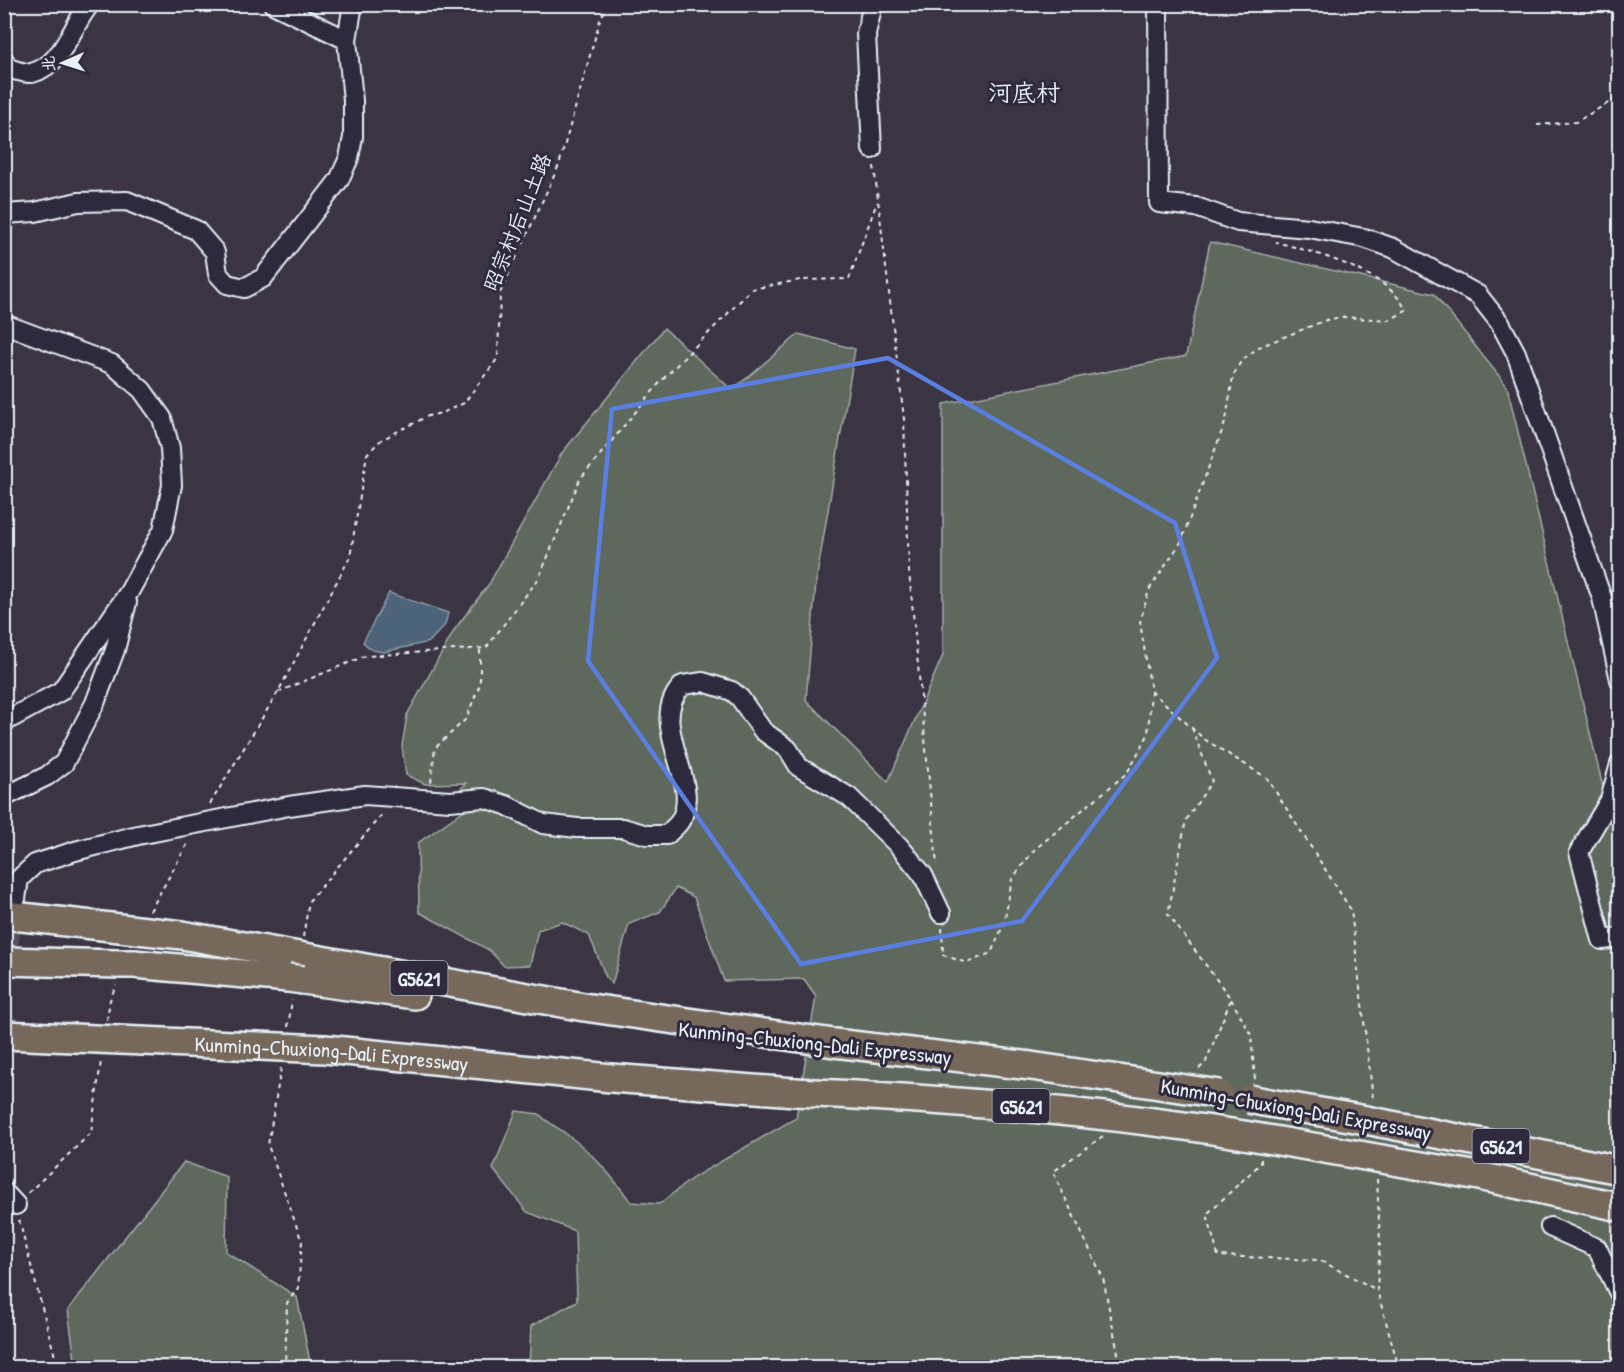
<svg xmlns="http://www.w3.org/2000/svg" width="1624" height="1372" font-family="'Patrick Hand','LXGW WenKai TC',sans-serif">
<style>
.green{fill:#5f685c;stroke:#a4acaa;stroke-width:1.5}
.water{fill:#4e6379;stroke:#8c9cac;stroke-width:1.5}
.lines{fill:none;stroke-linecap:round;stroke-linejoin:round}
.minor-tunnel{stroke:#55505e;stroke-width:18;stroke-dasharray:18 9;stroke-linecap:butt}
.minor-casing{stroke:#e8f1f8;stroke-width:22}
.highway-casing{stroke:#e8f1f8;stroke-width:32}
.path{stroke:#e8f1f8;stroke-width:2;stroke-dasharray:4.5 4.5;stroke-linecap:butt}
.minor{stroke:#2f2a3d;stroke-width:18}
.highway{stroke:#76695c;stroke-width:27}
.highway-bridge-casing{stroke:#e8f1f8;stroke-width:32;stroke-linecap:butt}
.highway-bridge{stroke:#76695c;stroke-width:27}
.marked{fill:none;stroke:#5a7fe2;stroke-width:4.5;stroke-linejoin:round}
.labels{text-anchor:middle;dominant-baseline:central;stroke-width:6;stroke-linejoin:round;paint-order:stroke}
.shield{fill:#2f2a3d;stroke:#b0b5c0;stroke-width:1.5}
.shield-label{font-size:20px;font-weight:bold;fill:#e8f1f8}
.street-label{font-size:21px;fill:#e8f1f8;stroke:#2f2a3d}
.quarter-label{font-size:24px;fill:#e8f1f8;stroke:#2f2a3d}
</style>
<rect width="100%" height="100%" fill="#3b3443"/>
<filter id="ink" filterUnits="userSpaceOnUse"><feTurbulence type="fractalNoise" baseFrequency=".0167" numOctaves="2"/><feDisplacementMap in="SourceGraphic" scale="12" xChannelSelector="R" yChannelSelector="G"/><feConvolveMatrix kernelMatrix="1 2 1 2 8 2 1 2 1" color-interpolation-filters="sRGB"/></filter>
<g filter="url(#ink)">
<path class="green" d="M 1210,242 L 1434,294 L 1507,386 L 1619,854 L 1619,1367 L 529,1367 L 531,1326 L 577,1301 L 575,1231 L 527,1212 L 493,1169 L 516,1111 L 539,1114 C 549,1124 559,1128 569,1136 C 594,1154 613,1178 631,1202 L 659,1204 L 694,1177 L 796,1118 L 816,996 L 804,979 L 724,981 L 694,897 L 676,888 L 660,912 L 629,924 L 612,984 L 606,977 L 589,935 L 562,922 L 538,930 L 530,965 L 504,966 L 489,950 L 419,912 L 418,843 L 463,811 L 460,789 L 467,783 L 425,784 L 406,775 L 402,746 L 407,715 L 455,629 L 489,584 L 562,453 L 664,328 L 732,390 L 799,334 L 855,349 L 816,582 L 806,700 L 888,782 L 943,655 L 943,404 L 1186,356 Z
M 184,1162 L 227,1177 L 226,1252 L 297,1297 L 310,1362 L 319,1367 L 76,1367 L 68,1310 Z"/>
<path class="water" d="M 389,593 L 448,613 L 445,625 L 429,642 L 384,652 L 372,650 L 363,642 Z"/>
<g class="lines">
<path class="minor-tunnel" d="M 5,972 L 15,907"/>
<g class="minor-casing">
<path id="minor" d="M 273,4 L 347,40
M 1158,4 L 1159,203 L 1196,207 L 1238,222 L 1309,228 L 1364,238 L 1393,248 L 1478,295 L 1500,323 L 1516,353 L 1602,598 L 1620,680
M 4,60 L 9,69 C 16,70 26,74 32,73 C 64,64 71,26 90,4
M 872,149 L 866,34 L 873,4
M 4,214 L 35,212 L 78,202 L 127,201 L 196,230 L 215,252 L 218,274 L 227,284 L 244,288 L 263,278 L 339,180 L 349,158 L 353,137 L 353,100 L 347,40 L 353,4
M 4,324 L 112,364 L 142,390 L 162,418 L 170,448 L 172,485 L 163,530 L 129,592 L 61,691 L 4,722
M 1620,764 L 1610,800 L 1579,852 L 1602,940 L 1620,938
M 4,797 L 47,776 L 64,763 L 95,703 L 115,650 L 127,602
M 16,899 L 19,879 L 35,864 L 75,851 L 138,835 L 289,806 L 365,795 L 450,801 L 484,798 L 506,805 L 543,824 L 577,828 L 623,828 L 647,835 L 667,835 C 671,830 677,826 680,821 C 704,782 644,723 683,685 L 703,682 L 732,691 L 740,698 L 763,731 L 788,749 L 799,767 L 849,797 L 899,846 L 923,875 L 941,913
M 4,1192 L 16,1205
M 1550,1227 L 1597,1248 L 1620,1295"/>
</g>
<g class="highway-casing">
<g id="highway">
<path d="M 4,915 L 182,935 L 584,1007 L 834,1043"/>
<path d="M 4,961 L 118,964"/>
<path d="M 134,964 L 288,978"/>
<path d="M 303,980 L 415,995"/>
<path id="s1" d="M 4,1035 L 325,1049 L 611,1078 L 795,1092"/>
<path d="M 1264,1102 L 1366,1120"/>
<path d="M 1381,1123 L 1620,1170"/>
<path d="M 1244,1135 L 1479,1176 L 1620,1207"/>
</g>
</g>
<path class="path" d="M 4,89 L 13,87
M 1537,125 L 1576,122 L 1620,96
M 874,166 L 904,419 L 909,571 L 937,865
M 1151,691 L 1204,739 L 1267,778 L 1351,910 L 1373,1099
M 278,692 L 365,656 L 486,648 L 539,578 L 580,479 L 662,380 L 752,289 L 800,280 L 849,279 L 877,202
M 1192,728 L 1212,781 L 1186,820 L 1168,914 L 1231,999 L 1205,1064 L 1198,1069
M 431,782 L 435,748 L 466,719 L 480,684 L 480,649
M 210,804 L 278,692 L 350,557 L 367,454 L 381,440 L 428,416 L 442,413 L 464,403 L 498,358 L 500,293 L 559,165 L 600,20 L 608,4
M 150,911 L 188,843
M 942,928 L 943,955 L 967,963 L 991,953 L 1004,924 L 1012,879 L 1034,850 L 1127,773 L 1148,735 L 1151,691 L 1140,622 L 1149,590 L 1181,542 L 1226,420 L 1233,376 L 1241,361 L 1259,347 L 1326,320 L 1341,317 L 1389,320 L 1406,311 C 1391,272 1313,252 1276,242
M 303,937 L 309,901 L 384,812
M 1231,999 L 1251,1035 L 1255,1080
M 107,1020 L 110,1000 L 116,985
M 288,1027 L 292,1000
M 281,1068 L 268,1145 L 302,1242 L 298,1288 L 287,1303 L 285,1368
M 1103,1136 L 1053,1172 L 1103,1278 L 1121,1368
M 1261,1159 L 1261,1163 L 1207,1214 L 1218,1256 L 1319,1260 L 1377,1290
M 1377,1179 L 1380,1242 L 1377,1290 L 1399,1368
M 28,1193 L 91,1133 L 101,1061
M 19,1220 L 58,1368"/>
<use href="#minor" class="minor"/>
<use href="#highway" class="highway"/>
<g class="highway-bridge-casing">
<path id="highway-bridge" d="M 118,964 L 134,964
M 288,978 L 303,980
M 834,1043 L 1031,1066 L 1220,1094
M 795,1092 C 946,1099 1095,1111 1244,1135
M 1249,1099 L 1264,1102
M 1366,1120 L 1381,1123"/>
</g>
<use href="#highway-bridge" class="highway-bridge"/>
</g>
</g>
<path class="marked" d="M 888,358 L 1175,523 L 1217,658 L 1022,921 L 801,964 L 588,661 L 612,409 Z"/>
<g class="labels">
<g class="shield">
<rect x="390.5" y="961" width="57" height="34" rx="4.5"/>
<rect x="992.5" y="1089" width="57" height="34" rx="4.5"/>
<rect x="1472.5" y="1129" width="57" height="34" rx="4.5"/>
</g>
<g class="shield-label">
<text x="419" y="978">G5621</text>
<text x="1021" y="1106">G5621</text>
<text x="1501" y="1146">G5621</text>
</g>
<g class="street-label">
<text transform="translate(517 222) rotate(-68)">昭宗村后山土路</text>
<text transform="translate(815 1043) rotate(6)">Kunming-Chuxiong-Dali Expressway</text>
<text stroke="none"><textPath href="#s1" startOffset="328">Kunming-Chuxiong-Dali Expressway</textPath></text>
<text transform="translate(1296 1109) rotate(10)">Kunming-Chuxiong-Dali Expressway</text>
</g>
<g class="quarter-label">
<text x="1024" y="92">河底村</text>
</g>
</g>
<rect width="1624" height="1372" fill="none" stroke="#2f2a3d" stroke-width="24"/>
<rect x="12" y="12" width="1600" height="1348" fill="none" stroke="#e8f1f8" stroke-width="2" filter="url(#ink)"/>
<g transform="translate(63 63) rotate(267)" stroke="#2f2a3d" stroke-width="4.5" paint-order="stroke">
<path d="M0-4.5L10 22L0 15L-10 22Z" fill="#e8f1f8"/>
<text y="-9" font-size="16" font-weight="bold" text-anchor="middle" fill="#e8f1f8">北</text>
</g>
</svg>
